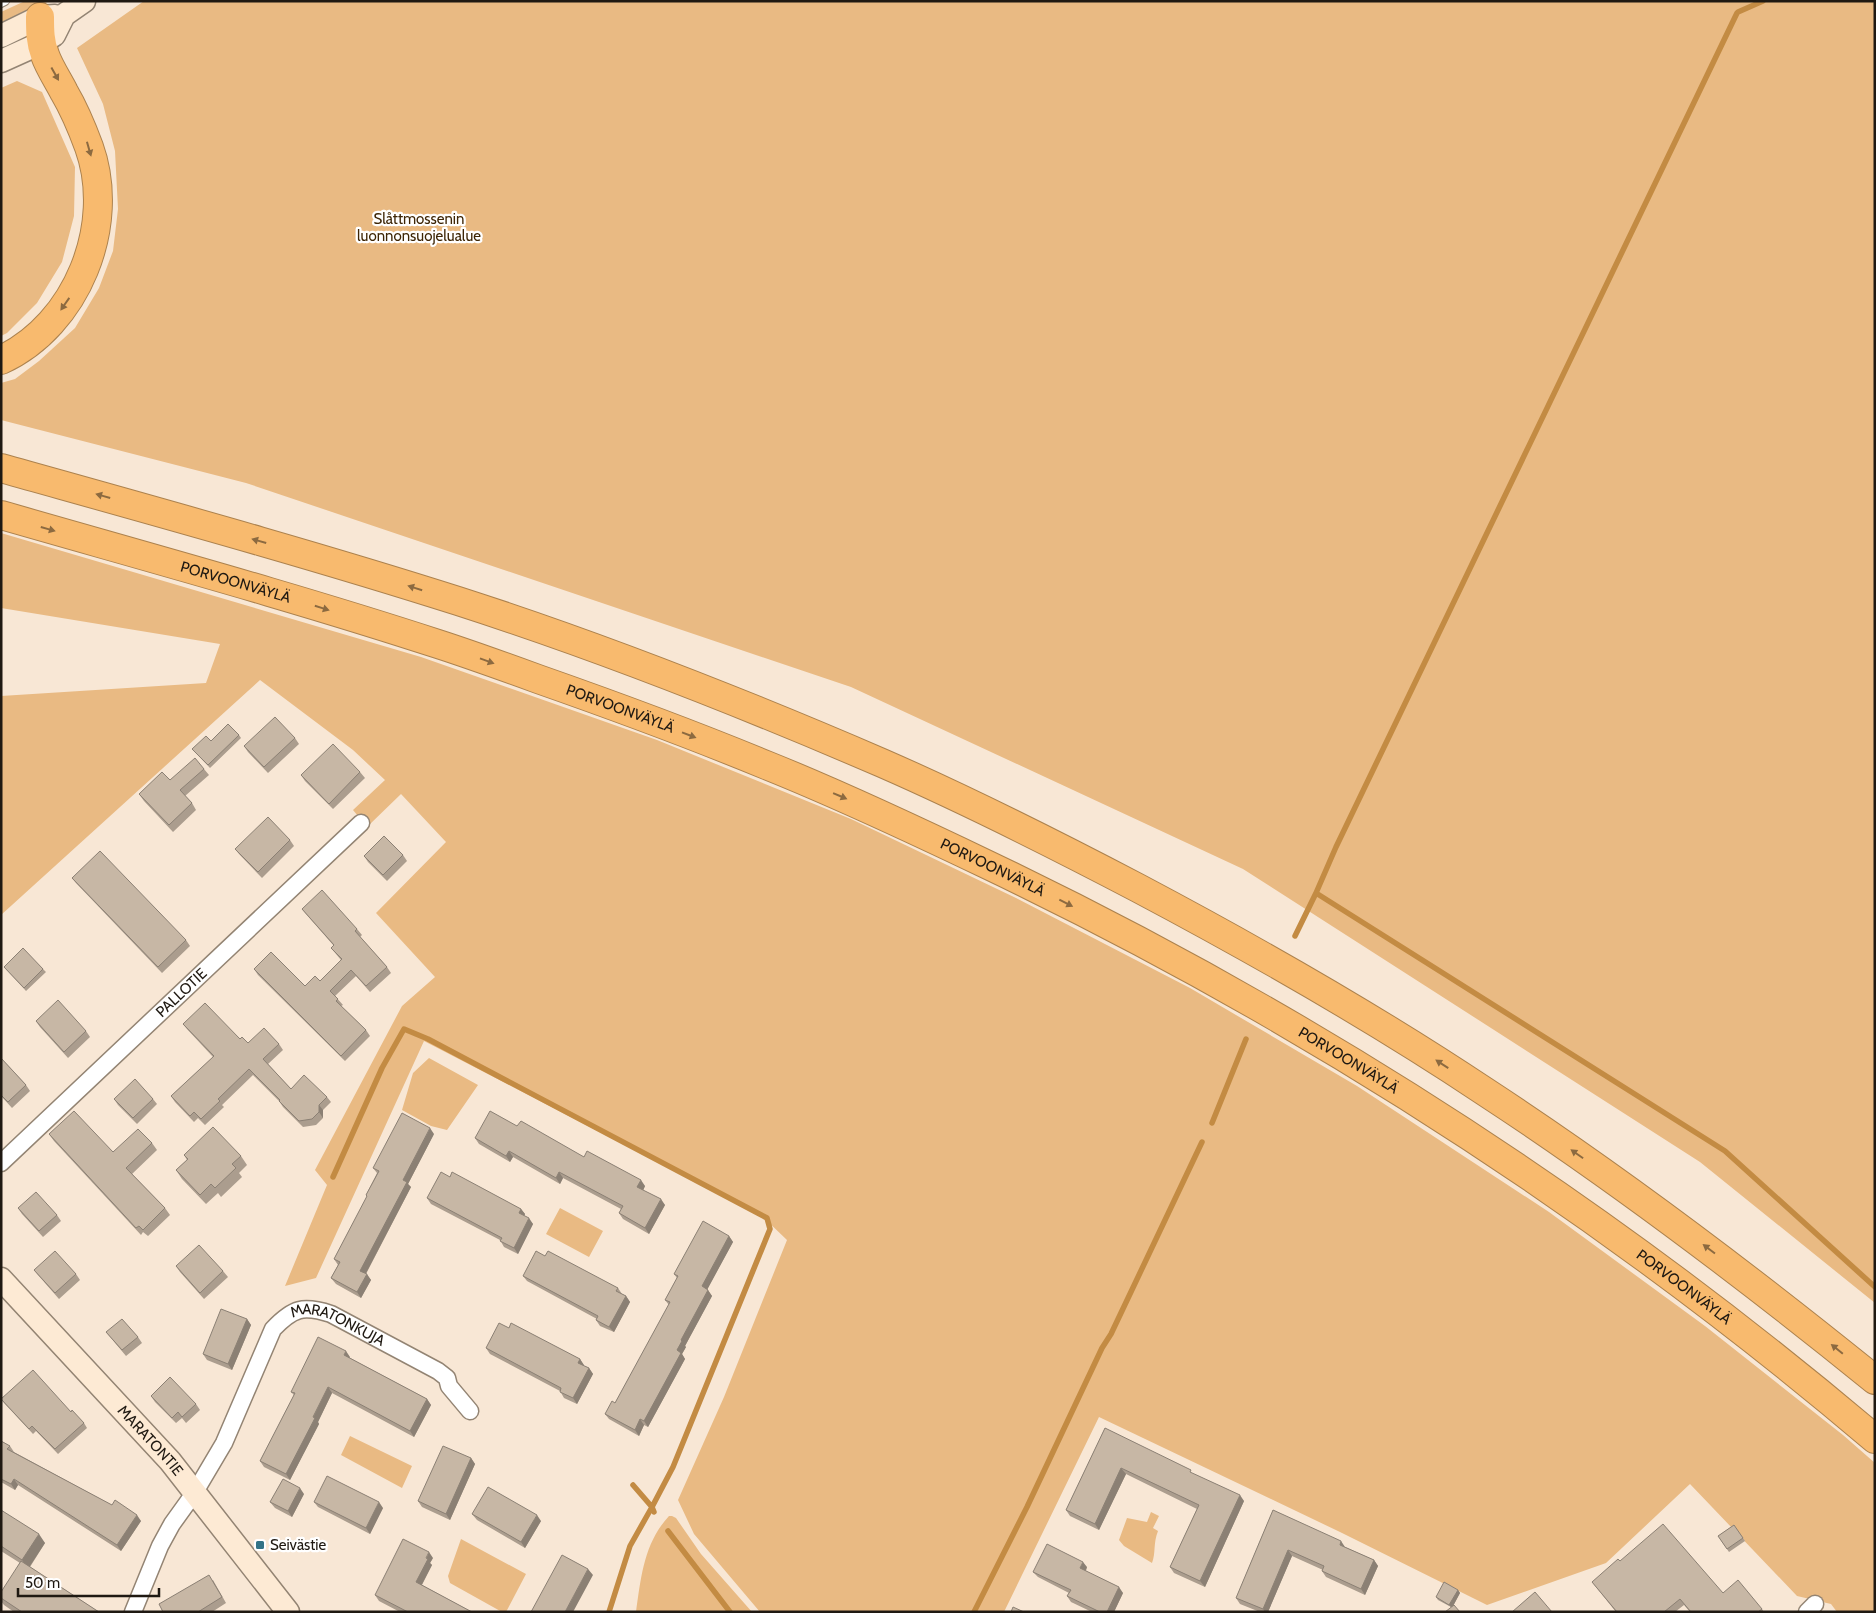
<svg xmlns="http://www.w3.org/2000/svg" width="1876" height="1613" font-family="Cabin,sans-serif">
<style>
.green{fill:#e9ba83}
.lines{fill:none;stroke-linecap:round;stroke-linejoin:round}
.stream{stroke:#c38b43;stroke-width:5.5}
.lane-casing{stroke:#938473;stroke-width:10}
.street-casing{stroke:#938473;stroke-width:19}
.secondary-casing{stroke:#938473;stroke-width:25}
.highway-casing{stroke:#ac824e;stroke-width:30}
.lane{stroke:#fff;stroke-width:8}
.street{stroke:#fff;stroke-width:16}
.secondary{stroke:#fdead4;stroke-width:22}
.highway{stroke:#f8ba6e;stroke-width:28}
.wall{fill:#ab9d8e}
.shaded-wall{fill:#8b8074}
.building{fill:#c7b7a5;stroke:#8b8074}
.oneway{fill:#8c6a40}
.poi-dot{fill:#337387;stroke:#fff;stroke-width:2}
.labels{text-anchor:middle;dominant-baseline:central;stroke-width:4.5;stroke-linejoin:round;paint-order:stroke}
.park-label{font-size:15px;fill:#3d2505;stroke:#fff}
.street-label{font-size:15px;fill:#1f1912;stroke:#fff}
.poi-label{font-size:15px;fill:#1f1912;stroke:#fff;text-anchor:start}
</style>
<rect width="100%" height="100%" fill="#f8e7d5"/>
<path class="green" d="M 25,1 L 49,1 L 1,27 L 1,12 Z
M 144,1 L 1875,1 L 1875,1303 L 1700,1162 L 1243,869 L 851,687 L 246,483 L 1,420 L 1,383 L 15,379 L 39,361 L 75,328 L 99,288 L 113,251 L 118,209 L 115,151 L 103,104 L 77,48 Z
M 17,81 L 42,92 L 75,167 L 74,216 L 62,262 L 37,303 L 7,333 L 1,336 L 1,88 Z
M 1,533 L 421,657 L 657,740 L 851,819 L 1016,898 L 1190,988 L 1357,1086 L 1549,1212 L 1705,1326 L 1843,1435 L 1875,1463 L 1875,1612 L 1837,1612 L 1831,1604 L 1797,1596 L 1690,1484 L 1606,1563 L 1487,1605 L 1340,1532 L 1099,1417 L 1004,1612 L 760,1612 L 694,1534 L 678,1500 L 724,1397 L 787,1240 L 762,1216 L 424,1041 L 316,1278 L 285,1286 L 327,1185 L 315,1170 L 402,1006 L 435,977 L 376,913 L 446,842 L 401,794 L 367,827 L 353,810 L 385,780 L 353,750 L 260,680 L 1,915 L 1,696 L 206,683 L 220,644 L 1,608 Z
M 429,1058 L 478,1085 L 447,1130 L 431,1126 L 402,1110 L 413,1073 Z
M 560,1208 L 603,1231 L 589,1257 L 546,1234 Z
M 350,1436 L 412,1466 L 402,1488 L 341,1455 Z
M 1151,1512 L 1159,1516 L 1153,1528 L 1158,1531 C 1153,1543 1156,1553 1152,1563 L 1124,1546 L 1119,1540 L 1127,1518 L 1147,1522 Z
M 669,1516 L 672,1516 L 676,1518 L 701,1554 L 752,1612 L 636,1612 C 641,1577 644,1543 669,1516 Z
M 461,1539 L 526,1574 L 506,1612 L 502,1612 L 450,1583 L 448,1576 Z"/>
<g class="lines">
<path class="stream" d="M 1738,12 L 1763,1
M 1316,893 L 1336,847 L 1737,13
M 1295,936 L 1316,893 L 1725,1151 L 1875,1287
M 1212,1123 L 1246,1039
M 333,1177 L 382,1068 L 404,1029 L 428,1039 L 767,1218 L 770,1229 L 673,1467 L 652,1507 L 654,1512
M 668,1531 L 730,1612
M 609,1612 L 630,1546 L 652,1507 L 633,1485
M 974,1612 L 1027,1507 L 1102,1348 L 1111,1334 L 1202,1142"/>
<g class="lane-casing">
<path id="lane" d="M 1,3 L 5,1"/>
</g>
<g class="street-casing">
<g id="street">
<path id="s1" d="M 1,1163 L 361,823"/>
<path id="s2" d="M 133,1612 L 160,1546 L 172,1524 L 195,1492 L 224,1443 L 273,1329 C 293,1308 303,1305 331,1314 L 438,1371 L 447,1378 L 449,1386 L 470,1411"/>
<path d="M 1807,1612 L 1815,1604"/>
</g>
</g>
<g class="secondary-casing">
<g id="secondary">
<path d="M 1,36 L 40,17 L 55,16"/>
<path d="M 1,61 L 41,43 L 54,35 L 64,15 L 84,1"/>
<path id="s3" d="M 1,1279 L 170,1461 L 288,1612"/>
</g>
</g>
<g class="highway-casing">
<g id="highway">
<path d="M 1,360 C 77,325 117,225 89,147 C 82,128 74,109 64,92 C 58,80 49,67 45,55 C 40,42 40,30 40,17"/>
<path d="M 1,468 C 154,511 307,553 458,601 C 601,647 743,703 882,763 C 969,801 1054,844 1138,888 C 1257,951 1373,1017 1484,1091 C 1620,1180 1749,1278 1875,1380"/>
<path id="s4" d="M 1,515 C 147,557 294,597 438,644 C 472,655 505,667 538,679 C 615,706 691,734 766,765 C 841,795 915,830 988,865 C 1306,1017 1606,1211 1875,1439"/>
</g>
</g>
<use href="#lane" class="lane"/>
<use href="#street" class="street"/>
<use href="#secondary" class="secondary"/>
<use href="#highway" class="highway"/>
</g>
<path class="wall" d="M 239,735 L 241,738 L 210,768 L 192,749 Z
M 295,738 L 299,744 L 268,773 L 248,752 L 244,746 Z
M 204,769 L 209,775 L 185,796 L 192,803 L 196,810 L 173,832 L 144,801 L 139,794 L 170,780 Z
M 360,772 L 365,778 L 333,809 L 305,781 L 301,775 Z
M 290,840 L 294,846 L 262,878 L 239,854 L 235,849 Z
M 403,855 L 407,861 L 387,881 L 368,862 L 364,856 Z
M 72,878 L 186,940 L 190,946 L 162,973 L 76,883 Z
M 302,909 L 357,929 L 362,935 L 360,937 L 387,967 L 391,973 L 370,992 L 356,976 L 335,996 L 343,1005 L 341,1006 L 366,1030 L 370,1036 L 345,1061 L 258,975 L 254,969 L 305,986 L 320,981 L 341,960 L 331,948 L 334,946 L 306,914 Z
M 4,967 L 43,969 L 46,972 L 26,991 Z
M 36,1021 L 86,1031 L 90,1037 L 68,1058 L 40,1027 Z
M 183,1024 L 240,1039 L 248,1043 L 279,1044 L 283,1050 L 268,1064 L 291,1089 L 327,1097 L 331,1102 L 323,1110 L 323,1118 L 316,1125 L 303,1127 L 283,1107 L 279,1101 L 253,1075 L 222,1105 L 224,1107 L 205,1125 L 198,1118 L 194,1122 L 175,1102 L 171,1096 L 213,1057 L 187,1029 Z
M 1,1058 L 26,1085 L 30,1091 L 12,1108 L 1,1096 Z
M 114,1099 L 153,1099 L 157,1104 L 137,1124 L 118,1105 Z
M 517,1126 L 645,1186 L 643,1190 L 665,1205 L 649,1234 L 623,1219 L 619,1213 L 621,1209 L 563,1178 L 560,1184 L 513,1157 L 510,1162 L 479,1144 L 475,1138 Z
M 49,1134 L 113,1152 L 152,1143 L 157,1150 L 132,1174 L 165,1208 L 170,1215 L 148,1236 L 143,1232 L 141,1235 L 54,1141 Z
M 434,1134 L 408,1184 L 411,1187 L 366,1274 L 371,1280 L 361,1298 L 336,1284 L 331,1278 L 338,1265 L 334,1259 L 367,1197 L 366,1195 L 377,1173 L 373,1168 Z
M 184,1155 L 241,1156 L 247,1165 L 239,1173 L 242,1177 L 221,1197 L 218,1193 L 206,1204 L 182,1179 L 176,1170 L 187,1160 Z
M 450,1177 L 521,1209 L 525,1214 L 524,1216 L 533,1224 L 518,1254 L 504,1247 L 500,1240 L 431,1204 L 427,1198 Z
M 18,1208 L 57,1215 L 61,1221 L 43,1237 L 22,1214 Z
M 729,1236 L 733,1242 L 707,1289 L 712,1296 L 685,1346 L 686,1347 L 682,1354 L 685,1359 L 648,1427 L 644,1425 L 639,1436 L 609,1419 L 605,1414 L 615,1403 L 669,1305 L 665,1300 L 677,1278 L 674,1274 Z
M 545,1256 L 618,1288 L 622,1294 L 626,1296 L 630,1302 L 614,1332 L 600,1326 L 596,1320 L 597,1319 L 527,1281 L 523,1276 Z
M 176,1266 L 223,1271 L 228,1277 L 204,1299 L 180,1272 Z
M 34,1270 L 76,1274 L 80,1280 L 59,1299 L 38,1275 Z
M 247,1319 L 251,1325 L 232,1370 L 207,1360 L 203,1354 Z
M 509,1328 L 580,1359 L 584,1366 L 589,1368 L 593,1374 L 577,1404 L 564,1398 L 560,1391 L 490,1354 L 486,1348 Z
M 106,1332 L 138,1337 L 142,1343 L 126,1356 Z
M 350,1357 L 350,1358 L 427,1399 L 431,1405 L 414,1437 L 332,1393 L 318,1422 L 319,1424 L 290,1480 L 264,1467 L 260,1461 L 294,1395 L 291,1392 Z
M 151,1396 L 196,1404 L 200,1410 L 186,1423 L 182,1418 L 176,1423 L 155,1402 Z
M 1,1399 L 71,1412 L 84,1423 L 87,1428 L 58,1454 L 36,1431 L 33,1434 L 5,1404 Z
M 1105,1428 L 1244,1501 L 1205,1587 L 1174,1573 L 1170,1567 L 1197,1509 L 1126,1474 L 1099,1530 L 1070,1516 L 1066,1510 Z
M 1,1441 L 10,1446 L 14,1452 L 141,1521 L 121,1551 L 18,1485 L 15,1490 L 1,1482 Z
M 471,1458 L 475,1464 L 450,1520 L 422,1507 L 418,1501 Z
M 304,1494 L 292,1517 L 275,1508 L 270,1502 Z
M 314,1502 L 383,1508 L 370,1534 L 318,1507 Z
M 1,1510 L 45,1543 L 30,1567 L 99,1612 L 14,1612 L 4,1605 L 1,1601 L 1,1598 L 20,1563 L 1,1551 Z
M 1273,1510 L 1345,1547 L 1374,1560 L 1378,1566 L 1365,1595 L 1326,1577 L 1322,1571 L 1323,1570 L 1292,1556 L 1268,1612 L 1260,1612 L 1240,1604 L 1236,1598 Z
M 472,1514 L 541,1521 L 525,1548 L 477,1520 Z
M 1734,1525 L 1745,1541 L 1729,1552 L 1718,1536 Z
M 433,1558 L 430,1563 L 432,1565 L 422,1585 L 472,1612 L 400,1612 L 379,1601 L 375,1595 Z
M 1620,1561 L 1723,1593 L 1762,1609 L 1764,1612 L 1690,1612 L 1684,1605 L 1675,1612 L 1616,1612 L 1592,1582 Z
M 1087,1567 L 1086,1571 L 1123,1593 L 1114,1612 L 1092,1612 L 1071,1602 L 1067,1596 L 1069,1593 L 1038,1577 L 1033,1572 Z
M 213,1580 L 226,1603 L 212,1612 L 163,1612 Z
M 1458,1590 L 1460,1593 L 1453,1606 L 1451,1607 L 1438,1600 L 1436,1597 Z"/>
<path class="shaded-wall" d="M 319,1105 L 323,1110 L 323,1118 L 319,1112 Z
M 430,1128 L 434,1134 L 408,1184 L 411,1187 L 364,1277 L 360,1271 L 403,1180 Z
M 509,1151 L 513,1157 L 510,1162 L 506,1156 Z
M 559,1172 L 563,1178 L 560,1184 L 556,1178 Z
M 641,1180 L 645,1186 L 642,1193 L 637,1187 Z
M 661,1199 L 665,1205 L 649,1234 L 645,1228 Z
M 521,1209 L 525,1214 L 523,1219 L 519,1213 Z
M 529,1218 L 533,1224 L 518,1254 L 514,1248 Z
M 729,1236 L 733,1242 L 706,1292 L 702,1286 Z
M 367,1274 L 371,1280 L 361,1298 L 357,1292 Z
M 708,1290 L 712,1296 L 685,1346 L 686,1347 L 682,1354 L 685,1359 L 648,1427 L 644,1421 L 681,1340 Z
M 626,1296 L 630,1302 L 614,1332 L 609,1327 Z
M 247,1319 L 251,1325 L 232,1370 L 228,1364 Z
M 346,1351 L 350,1357 L 348,1361 L 344,1355 Z
M 580,1359 L 584,1365 L 582,1368 L 578,1363 Z
M 589,1368 L 593,1374 L 577,1404 L 573,1398 Z
M 328,1387 L 332,1393 L 318,1422 L 319,1424 L 290,1480 L 286,1474 Z
M 427,1399 L 431,1405 L 414,1437 L 410,1431 Z
M 640,1419 L 644,1425 L 639,1436 L 635,1430 Z
M 471,1458 L 475,1464 L 450,1520 L 446,1514 Z
M 1121,1468 L 1126,1474 L 1099,1530 L 1095,1524 Z
M 14,1479 L 18,1485 L 15,1490 L 11,1484 Z
M 300,1488 L 304,1494 L 292,1517 L 288,1511 Z
M 1240,1495 L 1244,1501 L 1205,1587 L 1200,1581 Z
M 379,1502 L 383,1508 L 370,1534 L 366,1528 Z
M 137,1515 L 141,1521 L 121,1551 L 117,1545 Z
M 537,1515 L 541,1521 L 525,1548 L 521,1542 Z
M 39,1534 L 45,1543 L 28,1569 L 22,1560 Z
M 1341,1541 L 1345,1547 L 1340,1545 Z
M 1288,1550 L 1292,1556 L 1268,1612 L 1265,1612 L 1263,1609 Z
M 429,1552 L 433,1558 L 430,1563 L 432,1565 L 420,1588 L 416,1582 Z
M 1374,1560 L 1378,1566 L 1365,1595 L 1361,1589 Z
M 1083,1562 L 1087,1567 L 1084,1574 L 1080,1568 Z
M 588,1569 L 593,1575 L 573,1612 L 565,1612 Z
M 1119,1587 L 1123,1593 L 1114,1612 L 1107,1612 Z
M 1458,1590 L 1460,1593 L 1452,1608 L 1449,1605 Z"/>
<path class="building" d="M 275,717 L 295,738 L 264,767 L 244,746 Z
M 228,724 L 239,735 L 208,765 L 192,749 L 206,736 L 211,741 Z
M 333,744 L 360,772 L 329,804 L 301,775 Z
M 195,758 L 204,769 L 180,790 L 192,803 L 169,825 L 139,794 L 162,772 L 170,780 Z
M 268,817 L 290,840 L 258,872 L 235,849 Z
M 384,836 L 403,855 L 383,875 L 364,856 Z
M 100,851 L 186,940 L 158,967 L 72,878 Z
M 322,890 L 357,929 L 355,931 L 387,967 L 366,986 L 351,970 L 330,991 L 338,999 L 336,1001 L 366,1030 L 341,1056 L 254,969 L 271,952 L 305,986 L 315,976 L 320,981 L 342,959 L 331,948 L 334,945 L 302,909 Z
M 23,948 L 43,969 L 24,988 L 4,967 Z
M 58,1000 L 86,1031 L 64,1052 L 36,1021 Z
M 205,1003 L 240,1039 L 242,1037 L 248,1043 L 264,1028 L 279,1044 L 263,1059 L 291,1089 L 304,1075 L 327,1097 L 319,1105 L 319,1112 L 312,1119 L 299,1121 L 279,1101 L 280,1100 L 249,1069 L 218,1099 L 220,1101 L 201,1119 L 194,1112 L 190,1116 L 171,1096 L 214,1056 L 183,1024 Z
M 1,1058 L 26,1085 L 8,1102 L 1,1095 Z
M 135,1079 L 153,1099 L 133,1118 L 114,1099 Z
M 74,1111 L 113,1152 L 138,1129 L 152,1143 L 126,1168 L 165,1208 L 143,1230 L 139,1226 L 136,1228 L 49,1134 Z
M 490,1111 L 517,1126 L 521,1121 L 584,1157 L 587,1151 L 641,1180 L 637,1187 L 661,1199 L 645,1228 L 619,1213 L 623,1206 L 559,1172 L 556,1178 L 509,1151 L 506,1156 L 475,1138 Z
M 402,1113 L 430,1128 L 403,1180 L 407,1182 L 360,1271 L 367,1274 L 357,1292 L 331,1278 L 340,1262 L 334,1259 L 367,1196 L 366,1195 L 379,1171 L 373,1168 Z
M 213,1127 L 241,1156 L 232,1164 L 236,1168 L 215,1188 L 211,1184 L 200,1195 L 176,1170 L 188,1159 L 184,1155 Z
M 441,1172 L 450,1177 L 452,1172 L 521,1209 L 519,1213 L 529,1218 L 514,1248 L 500,1241 L 502,1238 L 427,1198 Z
M 36,1192 L 57,1215 L 39,1231 L 18,1208 Z
M 703,1221 L 729,1236 L 702,1286 L 708,1290 L 681,1340 L 682,1341 L 677,1350 L 681,1353 L 644,1421 L 640,1419 L 635,1430 L 605,1414 L 612,1401 L 615,1403 L 670,1302 L 665,1300 L 678,1276 L 674,1274 Z
M 199,1245 L 223,1271 L 200,1293 L 176,1266 Z
M 55,1251 L 76,1274 L 55,1293 L 34,1270 Z
M 536,1251 L 545,1256 L 548,1251 L 618,1288 L 616,1291 L 626,1296 L 609,1327 L 596,1320 L 598,1316 L 523,1276 Z
M 221,1309 L 247,1319 L 228,1364 L 203,1354 Z
M 122,1319 L 138,1337 L 122,1350 L 106,1332 Z
M 499,1323 L 509,1328 L 511,1323 L 580,1359 L 578,1363 L 589,1368 L 573,1398 L 560,1392 L 561,1388 L 486,1348 Z
M 318,1337 L 346,1351 L 344,1355 L 427,1399 L 410,1431 L 328,1387 L 313,1417 L 315,1418 L 286,1474 L 260,1461 L 295,1393 L 291,1392 Z
M 33,1370 L 71,1412 L 72,1410 L 84,1423 L 55,1449 L 32,1426 L 29,1429 L 1,1399 Z
M 170,1377 L 196,1404 L 182,1417 L 178,1412 L 172,1418 L 151,1396 Z
M 1105,1428 L 1191,1470 L 1190,1472 L 1240,1495 L 1200,1581 L 1170,1567 L 1199,1505 L 1121,1468 L 1095,1524 L 1066,1510 Z
M 1,1441 L 10,1446 L 7,1449 L 112,1505 L 115,1500 L 137,1515 L 117,1545 L 14,1479 L 11,1484 L 1,1479 Z
M 443,1446 L 471,1458 L 446,1514 L 418,1501 Z
M 327,1476 L 379,1502 L 366,1528 L 314,1502 Z
M 283,1479 L 300,1488 L 288,1511 L 270,1502 Z
M 488,1487 L 537,1515 L 521,1542 L 472,1514 Z
M 1,1510 L 39,1534 L 22,1560 L 1,1546 Z
M 1273,1510 L 1341,1541 L 1340,1545 L 1374,1560 L 1361,1589 L 1322,1571 L 1324,1566 L 1288,1550 L 1263,1609 L 1236,1598 Z
M 1663,1524 L 1723,1593 L 1738,1580 L 1762,1609 L 1758,1612 L 1691,1612 L 1680,1599 L 1664,1612 L 1617,1612 L 1592,1582 L 1618,1559 L 1620,1561 Z
M 1734,1525 L 1743,1538 L 1727,1549 L 1718,1536 Z
M 403,1539 L 429,1552 L 426,1558 L 428,1559 L 416,1582 L 472,1612 L 408,1612 L 375,1595 Z
M 1047,1544 L 1083,1562 L 1080,1568 L 1119,1587 L 1107,1612 L 1100,1612 L 1067,1596 L 1071,1590 L 1033,1572 Z
M 562,1555 L 588,1569 L 565,1612 L 531,1612 Z
M 21,1561 L 99,1612 L 22,1612 L 1,1598 L 1,1592 Z
M 209,1575 L 222,1597 L 198,1612 L 163,1612 L 159,1604 Z
M 1444,1582 L 1458,1590 L 1449,1605 L 1436,1597 Z
M 1535,1592 L 1552,1612 L 1512,1612 Z
M 1454,1605 L 1460,1612 L 1445,1612 Z
M 1013,1607 L 1024,1612 L 1011,1612 Z"/>
<defs><path id="oneway-solid" d="M-6-.8H1V-3.2L6.5 0L1 3.2V.8H-6Z" transform="scale(1.25)"/></defs>
<g class="oneway">
<use href="#oneway-solid" transform="translate(55 74) rotate(61)"/>
<use href="#oneway-solid" transform="translate(89 149) rotate(74)"/>
<use href="#oneway-solid" transform="translate(65 304) rotate(125)"/>
<use href="#oneway-solid" transform="translate(103 496) rotate(-164)"/>
<use href="#oneway-solid" transform="translate(48 529) rotate(16)"/>
<use href="#oneway-solid" transform="translate(259 541) rotate(-164)"/>
<use href="#oneway-solid" transform="translate(415 588) rotate(-163)"/>
<use href="#oneway-solid" transform="translate(322 608) rotate(17)"/>
<use href="#oneway-solid" transform="translate(487 661) rotate(20)"/>
<use href="#oneway-solid" transform="translate(689 735) rotate(21)"/>
<use href="#oneway-solid" transform="translate(840 796) rotate(23)"/>
<use href="#oneway-solid" transform="translate(1066 903) rotate(27)"/>
<use href="#oneway-solid" transform="translate(1442 1064) rotate(-147)"/>
<use href="#oneway-solid" transform="translate(1577 1154) rotate(-145)"/>
<use href="#oneway-solid" transform="translate(1709 1249) rotate(-143)"/>
<use href="#oneway-solid" transform="translate(1837 1349) rotate(-141)"/>
</g>
<rect class="poi-dot" x="255" y="1540" width="10" height="10" rx="2.5"/>
<g class="labels">
<g class="park-label">
<text x="419" y="219">Slåttmossenin<tspan x="419" dy="17">luonnonsuojelualue</tspan></text>
</g>
<g class="street-label">
<text stroke="none"><textPath href="#s4" startOffset="244">PORVOONVÄYLÄ</textPath></text>
<text stroke="none"><textPath href="#s4" startOffset="649">PORVOONVÄYLÄ</textPath></text>
<text stroke="none"><textPath href="#s4" startOffset="1054">PORVOONVÄYLÄ</textPath></text>
<text stroke="none"><textPath href="#s1" startOffset="248">PALLOTIE</textPath></text>
<text stroke="none"><textPath href="#s4" startOffset="1459">PORVOONVÄYLÄ</textPath></text>
<text stroke="none"><textPath href="#s4" startOffset="1864">PORVOONVÄYLÄ</textPath></text>
<text stroke="none"><textPath href="#s2" startOffset="391">MARATONKUJA</textPath></text>
<text stroke="none"><textPath href="#s3" startOffset="220">MARATONTIE</textPath></text>
</g>
<g class="poi-label">
<text x="270" y="1545">Seivästie</text>
</g>
</g>
<rect width="1876" height="1613" fill="none" stroke="#1f1912" stroke-width="5"/>
<path d="M18 1588v8h141v-8" fill="none" stroke="#1f1912" stroke-width="2.5"/>
<text x="25" y="1588" font-size="15" fill="#1f1912" stroke="#ffffff" stroke-width="4" paint-order="stroke">50 m</text>
</svg>
